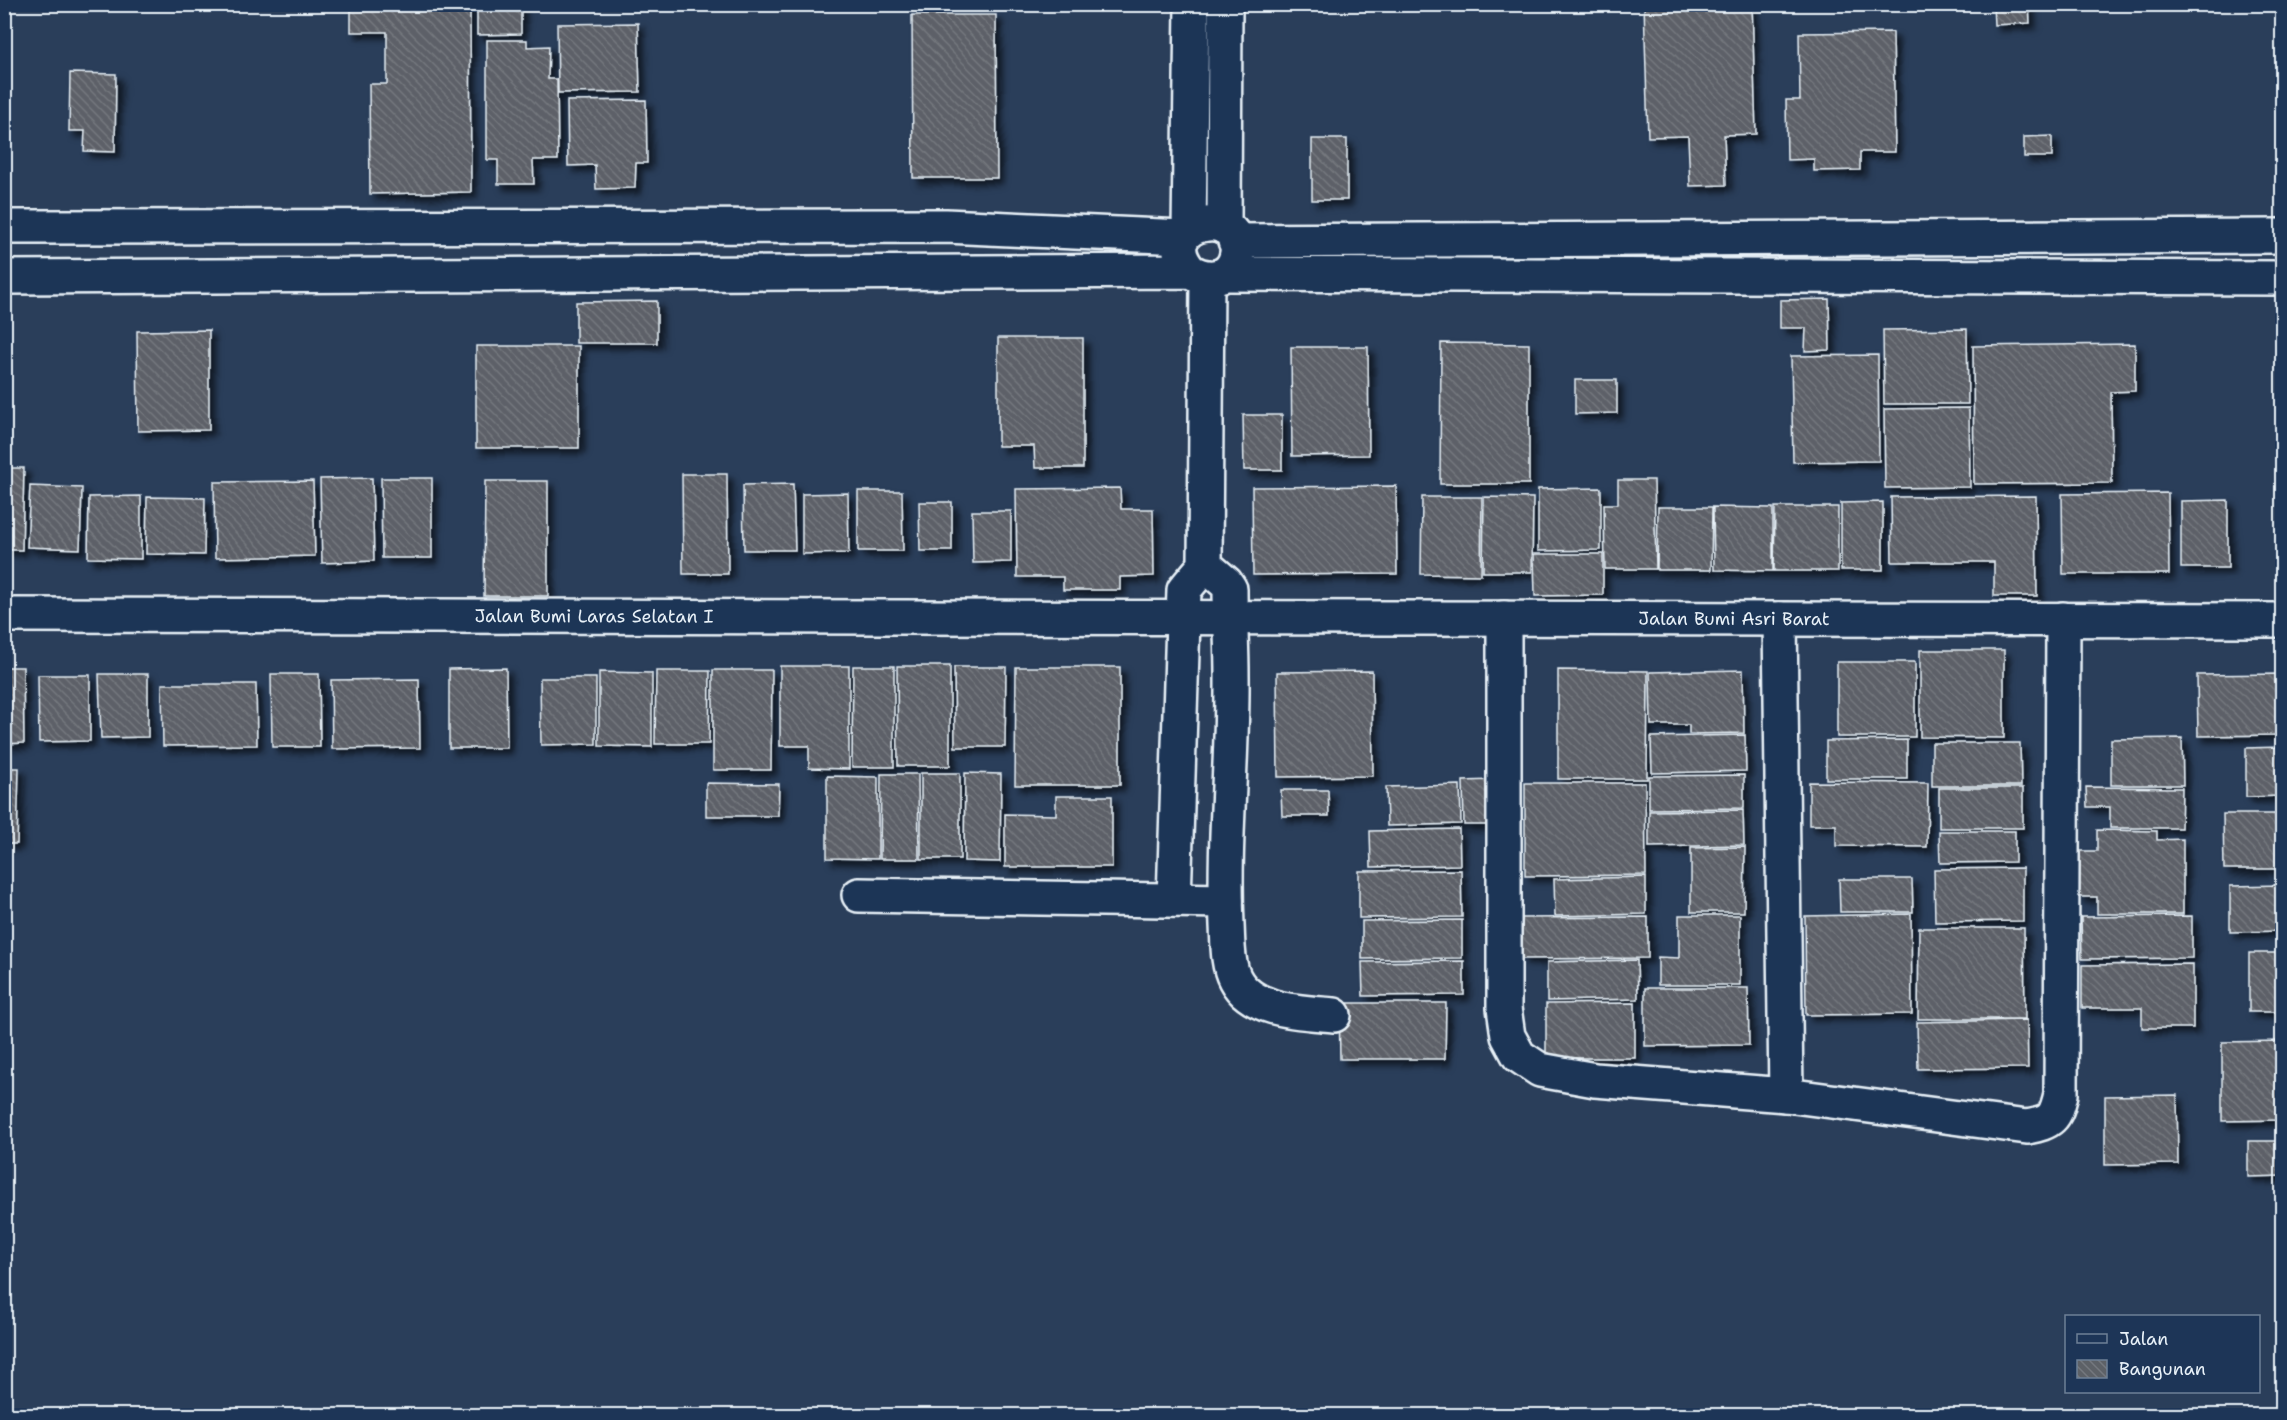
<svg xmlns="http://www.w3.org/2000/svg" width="2287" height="1420" font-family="'Shantell Sans',sans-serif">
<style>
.building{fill:url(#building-back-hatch);stroke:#e8f1f8;stroke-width:1.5;filter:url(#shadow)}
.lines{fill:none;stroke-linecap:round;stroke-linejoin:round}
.street-casing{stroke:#e8f1f8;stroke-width:38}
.street{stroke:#1d3557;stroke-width:33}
.labels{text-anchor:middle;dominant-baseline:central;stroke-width:6;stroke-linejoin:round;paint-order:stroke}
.street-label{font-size:18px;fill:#e8f1f8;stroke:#1d3557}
</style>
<defs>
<pattern id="building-back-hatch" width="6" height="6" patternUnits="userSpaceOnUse" patternTransform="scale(1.5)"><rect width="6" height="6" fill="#5d6167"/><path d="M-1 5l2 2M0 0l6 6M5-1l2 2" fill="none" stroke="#74787e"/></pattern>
<filter id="shadow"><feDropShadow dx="5.5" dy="5.5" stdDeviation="3" flood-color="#0009"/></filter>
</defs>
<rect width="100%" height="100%" fill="#2a3e5a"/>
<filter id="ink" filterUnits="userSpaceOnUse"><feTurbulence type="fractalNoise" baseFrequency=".0167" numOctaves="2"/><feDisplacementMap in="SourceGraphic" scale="12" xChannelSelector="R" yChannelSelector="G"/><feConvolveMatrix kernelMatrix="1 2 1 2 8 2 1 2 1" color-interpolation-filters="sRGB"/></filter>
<g filter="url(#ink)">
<path class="building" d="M 351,4 L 470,4 L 471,192 L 370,194 L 369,84 L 387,84 L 387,32 L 351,32 Z
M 477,4 L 521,4 L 521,34 L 477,35 Z
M 1644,4 L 1752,4 L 1756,134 L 1724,135 L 1726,185 L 1690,186 L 1688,136 L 1648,137 Z
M 1993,4 L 2029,4 L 2030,23 L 1994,25 Z
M 912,15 L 996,15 L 997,178 L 913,178 Z
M 638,23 L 640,92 L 558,93 L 557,24 Z
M 1893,32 L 1895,152 L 1860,152 L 1860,170 L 1814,171 L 1814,159 L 1787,160 L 1786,100 L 1800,100 L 1799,33 Z
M 487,40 L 527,40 L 527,47 L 549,46 L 548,79 L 557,79 L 558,160 L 533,160 L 534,184 L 498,184 L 498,160 L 487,160 Z
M 70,73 L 116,74 L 115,152 L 84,151 L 85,131 L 69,131 Z
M 646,100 L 647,163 L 636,163 L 635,188 L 596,189 L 595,165 L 568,166 L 567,101 Z
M 2052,136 L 2052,157 L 2024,157 L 2024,137 Z
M 1312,139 L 1347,139 L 1347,200 L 1312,200 Z
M 1829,299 L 1830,350 L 1805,351 L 1806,328 L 1780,328 L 1780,300 Z
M 657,301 L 657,343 L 576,343 L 576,302 Z
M 1967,329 L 1968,404 L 1884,404 L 1883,330 Z
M 209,330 L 209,430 L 138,431 L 137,331 Z
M 998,338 L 1083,338 L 1083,468 L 1035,468 L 1034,446 L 998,446 Z
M 1441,343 L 1529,344 L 1529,484 L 1440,484 Z
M 2135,344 L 2135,391 L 2111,392 L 2112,483 L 1974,484 L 1973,346 Z
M 476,346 L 579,346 L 579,448 L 476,448 Z
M 1291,347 L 1368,347 L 1369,455 L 1292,456 Z
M 1878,355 L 1879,461 L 1793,462 L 1791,356 Z
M 1575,380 L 1617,380 L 1617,413 L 1575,414 Z
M 1969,408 L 1970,487 L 1885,488 L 1884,409 Z
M 1243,415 L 1282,415 L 1282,470 L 1244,470 Z
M 4,468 L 24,468 L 22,550 L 4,550 Z
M 682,474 L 727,474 L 728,574 L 683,574 Z
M 372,478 L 374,561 L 322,563 L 320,479 Z
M 381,478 L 432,478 L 432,558 L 382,558 Z
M 1618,480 L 1654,480 L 1656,569 L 1605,569 L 1604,504 L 1618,504 Z
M 313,481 L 315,556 L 215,558 L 214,482 Z
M 485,481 L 548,481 L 548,596 L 484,596 Z
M 793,484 L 795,550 L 744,550 L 743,485 Z
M 30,486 L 82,488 L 80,549 L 27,547 Z
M 1396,486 L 1397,574 L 1253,575 L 1252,487 Z
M 1120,488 L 1121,509 L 1153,509 L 1154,576 L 1120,577 L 1120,590 L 1063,590 L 1063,577 L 1017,577 L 1016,489 Z
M 1601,488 L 1601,550 L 1538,551 L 1538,489 Z
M 858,491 L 902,491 L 903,551 L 858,551 Z
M 848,493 L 849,553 L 802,554 L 802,494 Z
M 2168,493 L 2169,574 L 2063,574 L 2062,494 Z
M 141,496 L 141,559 L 88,558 L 89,497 Z
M 2036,496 L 2037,596 L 1994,596 L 1994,562 L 1892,562 L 1891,497 Z
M 147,497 L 205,498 L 204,555 L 146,554 Z
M 1422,497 L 1482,497 L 1481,575 L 1421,574 Z
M 1484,497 L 1533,498 L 1532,572 L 1483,572 Z
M 2228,500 L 2228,568 L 2181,568 L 2181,501 Z
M 919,502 L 952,502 L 952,551 L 920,551 Z
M 1883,502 L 1883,570 L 1841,570 L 1841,503 Z
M 1658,507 L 1712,507 L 1711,570 L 1657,570 Z
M 1713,507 L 1773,508 L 1773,571 L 1714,570 Z
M 1775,507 L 1838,507 L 1838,571 L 1774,571 Z
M 972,511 L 1011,511 L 1011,562 L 973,563 Z
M 1534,554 L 1603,554 L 1603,595 L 1535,596 Z
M 1920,650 L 2004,650 L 2004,738 L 1920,737 Z
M 1837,662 L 1915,662 L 1915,737 L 1837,737 Z
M 780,666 L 849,666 L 849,769 L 809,768 L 809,746 L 780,746 Z
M 853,666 L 894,666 L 894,767 L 852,767 Z
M 897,666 L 950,666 L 950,766 L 898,766 Z
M 4,667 L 23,667 L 24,743 L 4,744 Z
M 954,667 L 1006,667 L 1005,747 L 955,747 Z
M 1016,667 L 1120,667 L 1120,785 L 1015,785 Z
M 506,668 L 507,748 L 449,748 L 449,669 Z
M 713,670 L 772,670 L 771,770 L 713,770 Z
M 1558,670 L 1648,671 L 1647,779 L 1558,779 Z
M 1743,670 L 1744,733 L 1689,734 L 1689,725 L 1651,725 L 1650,672 Z
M 656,671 L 710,671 L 709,744 L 655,744 Z
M 1372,671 L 1373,776 L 1278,777 L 1277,672 Z
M 599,672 L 652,673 L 652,747 L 599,746 Z
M 99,674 L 148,674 L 148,737 L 101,738 Z
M 271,674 L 319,674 L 320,747 L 272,747 Z
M 2282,674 L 2282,735 L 2198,736 L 2197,675 Z
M 38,675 L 90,675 L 90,741 L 39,742 Z
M 540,678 L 596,678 L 596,744 L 541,745 Z
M 419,679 L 420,748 L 332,749 L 331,680 Z
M 162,684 L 256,684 L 257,745 L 163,746 Z
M 1745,735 L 1746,771 L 1652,773 L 1651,737 Z
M 2182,738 L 2183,785 L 2111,785 L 2111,739 Z
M 1907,740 L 1907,779 L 1826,779 L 1826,741 Z
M 1932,743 L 2020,743 L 2021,786 L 1932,786 Z
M 2282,747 L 2282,796 L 2246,797 L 2246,748 Z
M 4,768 L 19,768 L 17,844 L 4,844 Z
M 921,773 L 960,773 L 960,859 L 921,859 Z
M 965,773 L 1001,774 L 1000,862 L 964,861 Z
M 881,774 L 918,774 L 919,859 L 880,859 Z
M 1744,775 L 1744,808 L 1649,809 L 1649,776 Z
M 827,776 L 878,777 L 878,859 L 827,858 Z
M 1493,780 L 1494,825 L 1464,825 L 1463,781 Z
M 1809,782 L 1928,783 L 1927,847 L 1836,846 L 1836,825 L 1809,825 Z
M 706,783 L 779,784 L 778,816 L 706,816 Z
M 1525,783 L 1645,783 L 1646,875 L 1525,876 Z
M 1460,785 L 1461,824 L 1387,826 L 1386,787 Z
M 2086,787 L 2182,788 L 2181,828 L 2110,828 L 2110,807 L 2087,807 Z
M 1939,788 L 2023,788 L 2023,828 L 1939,828 Z
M 1281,790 L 1328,790 L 1329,816 L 1282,816 Z
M 1056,796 L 1112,796 L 1112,867 L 1005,867 L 1005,814 L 1056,815 Z
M 1743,810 L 1744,845 L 1649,847 L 1649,811 Z
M 2223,814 L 2282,814 L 2282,869 L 2224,869 Z
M 1459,829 L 1460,865 L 1371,867 L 1370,831 Z
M 2097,830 L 2157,831 L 2157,840 L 2183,839 L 2183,914 L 2097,914 L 2097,897 L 2079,897 L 2079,851 L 2097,851 Z
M 1939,831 L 2015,831 L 2015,862 L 1940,863 Z
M 1745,847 L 1744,912 L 1691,912 L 1691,848 Z
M 2023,868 L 2023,921 L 1935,922 L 1934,869 Z
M 1461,870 L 1462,917 L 1359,918 L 1359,871 Z
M 1646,877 L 1646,914 L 1555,916 L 1554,879 Z
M 1839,879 L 1912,879 L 1913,912 L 1840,912 Z
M 2282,885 L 2282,931 L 2230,932 L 2230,886 Z
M 1911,914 L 1912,1014 L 1806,1015 L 1805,916 Z
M 1679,915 L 1740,915 L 1740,985 L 1658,985 L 1658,957 L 1679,958 Z
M 2192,916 L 2192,958 L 2082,959 L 2081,917 Z
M 1648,917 L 1648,958 L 1522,959 L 1522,918 Z
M 1462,920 L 1462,958 L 1362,959 L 1362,921 Z
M 1919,928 L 2024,928 L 2025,1019 L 1918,1019 Z
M 2249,953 L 2282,953 L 2282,1012 L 2249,1012 Z
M 1637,960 L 1638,999 L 1547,1001 L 1547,962 Z
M 1464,961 L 1464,995 L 1363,996 L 1362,962 Z
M 2193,964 L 2193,1028 L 2142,1028 L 2142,1008 L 2082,1008 L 2082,965 Z
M 1645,988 L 1748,988 L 1749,1045 L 1645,1046 Z
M 1339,1003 L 1446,1003 L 1445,1059 L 1340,1059 Z
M 1635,1003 L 1635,1058 L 1546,1058 L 1546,1004 Z
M 2027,1020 L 2028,1068 L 1918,1069 L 1917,1022 Z
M 2282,1041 L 2282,1120 L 2222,1121 L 2222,1042 Z
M 2177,1095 L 2178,1164 L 2105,1165 L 2105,1096 Z
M 2248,1141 L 2282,1141 L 2282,1176 L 2248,1177 Z"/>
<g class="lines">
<g class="street-casing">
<g id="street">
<path d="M 4,227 L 946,226 L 1183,237"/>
<path d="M 1224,227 L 1225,4"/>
<path d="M 1189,230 L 1192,4"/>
<path d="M 1235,241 L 2282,236"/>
<path d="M 1225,274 L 2282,278"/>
<path d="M 4,277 L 1190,271 C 1207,281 1230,280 1236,258 C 1250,202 1148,221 1190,271"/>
<path d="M 1205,565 L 1226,583 L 1230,589 C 1230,618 1232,647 1232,675 C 1233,759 1223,842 1227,925 C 1228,942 1227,964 1235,979 C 1252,1012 1302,1012 1334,1015"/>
<path id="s1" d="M 4,615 L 2282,620"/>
<path d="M 1504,618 L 1504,1008 L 1508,1036 L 1519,1056 L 1540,1070 L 1595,1080 L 1786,1095 L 2027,1127 C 2052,1122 2055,1119 2061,1094 L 2063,619"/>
<path d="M 1780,619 L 1786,1095"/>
<path d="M 859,895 L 1226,901"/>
<path d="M 1174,900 L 1184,590 L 1205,565 L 1207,278"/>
</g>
</g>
<use href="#street" class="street"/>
</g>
</g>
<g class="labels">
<g class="street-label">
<text stroke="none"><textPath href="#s1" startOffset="590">Jalan Bumi Laras Selatan I</textPath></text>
<text stroke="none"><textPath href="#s1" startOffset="1730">Jalan Bumi Asri Barat</textPath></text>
</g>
</g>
<rect width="2287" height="1420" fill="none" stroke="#1d3557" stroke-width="24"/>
<rect x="12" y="12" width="2263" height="1396" fill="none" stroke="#e8f1f8" stroke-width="2" filter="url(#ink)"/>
<rect x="2065" y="1315" width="195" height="78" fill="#1d3557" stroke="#6e8097" stroke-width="1.5"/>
<rect x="2077" y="1334" width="30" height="9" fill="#1d3557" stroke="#6e8097" stroke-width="1.5"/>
<text x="2119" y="1345" font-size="18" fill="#e8f1f8">Jalan</text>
<rect x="2077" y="1360" width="30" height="18" fill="url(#building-back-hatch)" stroke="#6e8097" stroke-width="1.5"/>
<text x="2119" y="1375" font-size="18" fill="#e8f1f8">Bangunan</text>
</svg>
